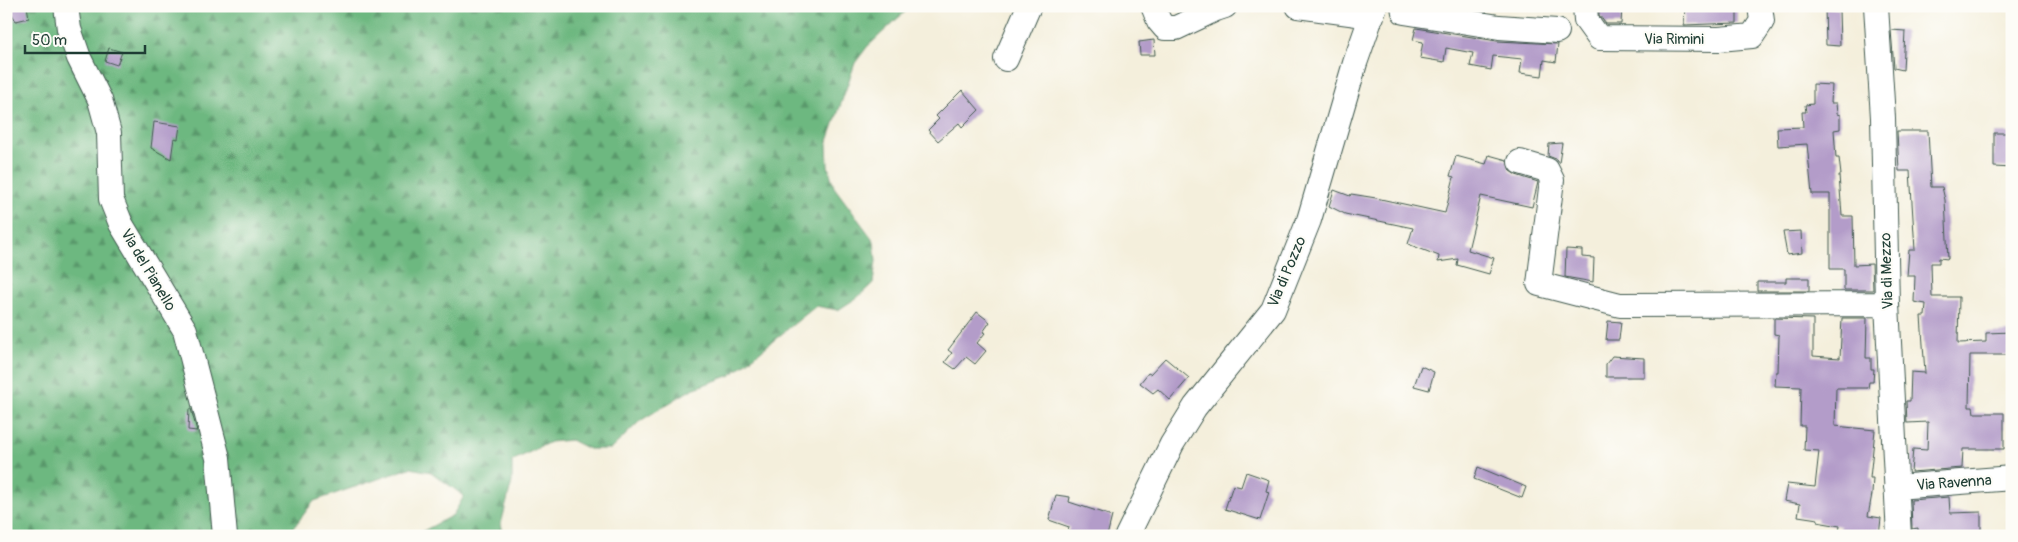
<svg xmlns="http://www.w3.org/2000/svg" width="2018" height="542" font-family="Pangolin,sans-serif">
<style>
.forest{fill:url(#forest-firs);stroke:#467a5a}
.building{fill:#b39cc9}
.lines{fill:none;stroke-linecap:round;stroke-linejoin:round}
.minor-casing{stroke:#3f584d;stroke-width:26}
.minor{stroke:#fff;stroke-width:24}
.labels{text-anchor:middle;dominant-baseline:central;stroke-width:4.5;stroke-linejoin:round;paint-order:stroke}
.street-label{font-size:15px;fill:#1f3d34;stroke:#fdfcf7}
</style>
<defs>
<pattern id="forest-firs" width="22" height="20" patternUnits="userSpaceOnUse" patternTransform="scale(1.25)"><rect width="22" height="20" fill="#6db880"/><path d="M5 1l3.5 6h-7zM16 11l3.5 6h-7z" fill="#59976a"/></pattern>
</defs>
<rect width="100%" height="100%" fill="#fdfcf7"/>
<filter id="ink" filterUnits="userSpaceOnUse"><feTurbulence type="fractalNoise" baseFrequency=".02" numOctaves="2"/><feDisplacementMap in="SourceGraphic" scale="10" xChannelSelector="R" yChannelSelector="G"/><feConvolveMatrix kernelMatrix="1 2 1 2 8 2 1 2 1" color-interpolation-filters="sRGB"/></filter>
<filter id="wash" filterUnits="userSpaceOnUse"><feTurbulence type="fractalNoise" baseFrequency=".0096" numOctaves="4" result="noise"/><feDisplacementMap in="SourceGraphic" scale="20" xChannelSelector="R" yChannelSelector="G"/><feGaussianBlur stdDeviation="1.12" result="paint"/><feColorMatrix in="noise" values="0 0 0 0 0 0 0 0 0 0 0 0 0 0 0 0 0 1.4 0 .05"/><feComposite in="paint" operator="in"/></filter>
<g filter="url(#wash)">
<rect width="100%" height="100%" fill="#f4efdc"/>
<path class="forest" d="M 6,6 L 911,6 L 867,47 L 855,63 L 827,144 L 828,166 L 834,187 L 874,241 L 876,261 L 873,283 L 858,297 L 838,310 L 816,306 L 731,375 L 692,389 L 640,421 L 611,449 L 589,449 L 571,440 L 550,442 L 512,461 L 512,482 L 501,524 L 504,536 L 414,536 L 453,515 L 464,496 L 431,472 L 410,468 L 314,501 L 287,536 L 6,536 Z"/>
<g id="blocks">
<path class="building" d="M 7,6 L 27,6 L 29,18 L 16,21 Z
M 1599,6 L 1622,6 L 1621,24 L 1606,24 L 1599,15 Z
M 1685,6 L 1737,6 L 1737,23 L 1684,25 Z
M 1825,7 L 1839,9 L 1840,46 L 1826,45 Z
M 1416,28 L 1497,41 L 1558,44 L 1556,62 L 1544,60 L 1542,76 L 1520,73 L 1522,59 L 1493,56 L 1491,70 L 1470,66 L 1473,53 L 1446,48 L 1444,62 L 1420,58 L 1423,42 L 1413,40 Z
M 1891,30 L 1905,31 L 1903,70 L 1894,68 Z
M 1154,40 L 1155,55 L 1140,55 L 1139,42 Z
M 109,48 L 122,52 L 117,65 L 105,61 Z
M 1813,84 L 1832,85 L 1831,103 L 1836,103 L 1837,114 L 1840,115 L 1840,129 L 1834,130 L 1836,158 L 1839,158 L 1841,175 L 1839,175 L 1842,216 L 1853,216 L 1854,265 L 1872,264 L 1873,290 L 1844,290 L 1844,269 L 1830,269 L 1830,194 L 1812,194 L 1807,144 L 1778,146 L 1777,128 L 1803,127 L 1802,112 L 1806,112 L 1805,105 L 1813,104 Z
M 962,90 L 979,110 L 962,127 L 959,123 L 938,141 L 928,130 L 939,119 L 936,116 Z
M 154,122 L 180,126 L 178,139 L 174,138 L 171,159 L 151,148 Z
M 1897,131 L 1928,131 L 1931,187 L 1942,187 L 1945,200 L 1948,259 L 1939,258 L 1939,263 L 1931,263 L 1932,297 L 1959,297 L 1958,343 L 1986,342 L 1986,333 L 2012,332 L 2012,355 L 1970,355 L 1969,407 L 1973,407 L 1974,413 L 2004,413 L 2004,449 L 1963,449 L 1962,468 L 1911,472 L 1913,449 L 1927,450 L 1928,422 L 1907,423 L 1906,401 L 1910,401 L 1911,372 L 1925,373 L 1921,316 L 1925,316 L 1926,304 L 1914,302 L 1915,276 L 1907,276 L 1909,250 L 1915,250 L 1910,171 L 1899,171 Z
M 1994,133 L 2012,133 L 2012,168 L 1994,167 Z
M 1562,143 L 1559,163 L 1556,159 L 1548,156 L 1549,144 Z
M 1489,155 L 1507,160 L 1510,171 L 1516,175 L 1538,182 L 1532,207 L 1481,196 L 1468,250 L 1494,258 L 1489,274 L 1457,265 L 1458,259 L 1438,262 L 1439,256 L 1408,244 L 1413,228 L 1345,214 L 1329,206 L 1334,190 L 1350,196 L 1351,194 L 1376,198 L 1445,213 L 1454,177 L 1450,176 L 1456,156 L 1486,164 Z
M 1801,231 L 1802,253 L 1787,255 L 1783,232 Z
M 1566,249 L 1582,250 L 1582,257 L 1594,258 L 1593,282 L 1565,277 Z
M 1786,278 L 1809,278 L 1809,291 L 1757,291 L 1757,282 L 1786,282 Z
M 977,312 L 990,322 L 983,332 L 985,333 L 977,343 L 986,351 L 975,364 L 966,357 L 955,369 L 945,362 L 952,353 L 948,350 Z
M 1774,318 L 1813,319 L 1813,356 L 1840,358 L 1842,318 L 1867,318 L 1866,358 L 1871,358 L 1871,369 L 1874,369 L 1873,382 L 1869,382 L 1868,388 L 1836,388 L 1835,426 L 1875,430 L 1870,478 L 1873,478 L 1872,494 L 1868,516 L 1881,518 L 1879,536 L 1850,536 L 1848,533 L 1839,532 L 1840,526 L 1817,522 L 1818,519 L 1798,516 L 1800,504 L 1784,501 L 1787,484 L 1815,487 L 1819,451 L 1804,450 L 1805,426 L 1800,426 L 1801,387 L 1775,386 L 1776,372 L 1778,372 L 1779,335 L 1774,334 Z
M 1608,321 L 1621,322 L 1619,340 L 1606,340 Z
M 1612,356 L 1644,358 L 1644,377 L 1606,377 L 1606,364 Z
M 1165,358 L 1189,378 L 1170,400 L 1158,389 L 1153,393 L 1140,383 L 1148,373 L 1150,374 Z
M 1421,366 L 1434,372 L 1429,390 L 1414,386 Z
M 189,409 L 191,409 L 197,431 L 188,430 Z
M 1478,467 L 1526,487 L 1522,498 L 1474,479 Z
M 1246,472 L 1269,480 L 1266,491 L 1269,492 L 1260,520 L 1225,509 L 1233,485 L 1241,487 Z
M 1056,495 L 1070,497 L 1069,502 L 1112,516 L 1107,536 L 1083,536 L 1068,532 L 1069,527 L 1049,520 Z
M 1949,497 L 1950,513 L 1981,512 L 1981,536 L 1918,536 L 1918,528 L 1912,529 L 1911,500 Z"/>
</g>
</g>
<g filter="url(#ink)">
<use href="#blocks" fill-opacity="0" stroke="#3f584d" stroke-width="1"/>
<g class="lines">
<g class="minor-casing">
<path id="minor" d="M 66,6 L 69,29 L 79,58 L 100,100 L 109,133 L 111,199 L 121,224 L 185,330 L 218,458 L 225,536
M 1153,6 L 1159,21 L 1165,28 L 1176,28 L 1216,9 L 1225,6
M 1298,6 L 1372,16
M 1403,6 L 1404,12 L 1499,27 L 1557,31
M 1585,6 L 1586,20 L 1599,38 L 1719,39 L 1752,36 L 1762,21 L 1760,6
M 1876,6 L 1883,118 L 1887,304 L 1899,536
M 1006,59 L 1029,6
M 1520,162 L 1547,170 L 1552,180 L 1539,284 L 1620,305 L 1887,304
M 1896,487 L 2012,478
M 1127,536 L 1172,444 L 1195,407 L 1273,310 L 1309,220 L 1355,63 L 1375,6"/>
</g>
<use href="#minor" class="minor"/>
</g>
</g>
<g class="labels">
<g class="street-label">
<text x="1674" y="39">Via Rimini</text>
<text transform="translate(148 270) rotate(59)">Via del Pianello</text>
<text transform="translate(1887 271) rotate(-92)">Via di Mezzo</text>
<text transform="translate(1287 272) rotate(-67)">Via di Pozzo</text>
<text transform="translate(1954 483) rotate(-4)">Via Ravenna</text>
</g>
</g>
<rect width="2018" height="542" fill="none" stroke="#fdfcf7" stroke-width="25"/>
<path d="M25 45v8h120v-8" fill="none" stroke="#1f3d34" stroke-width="2.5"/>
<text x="32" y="45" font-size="15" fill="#1f3d34" stroke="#fdfcf7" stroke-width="4" paint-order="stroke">50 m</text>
</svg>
